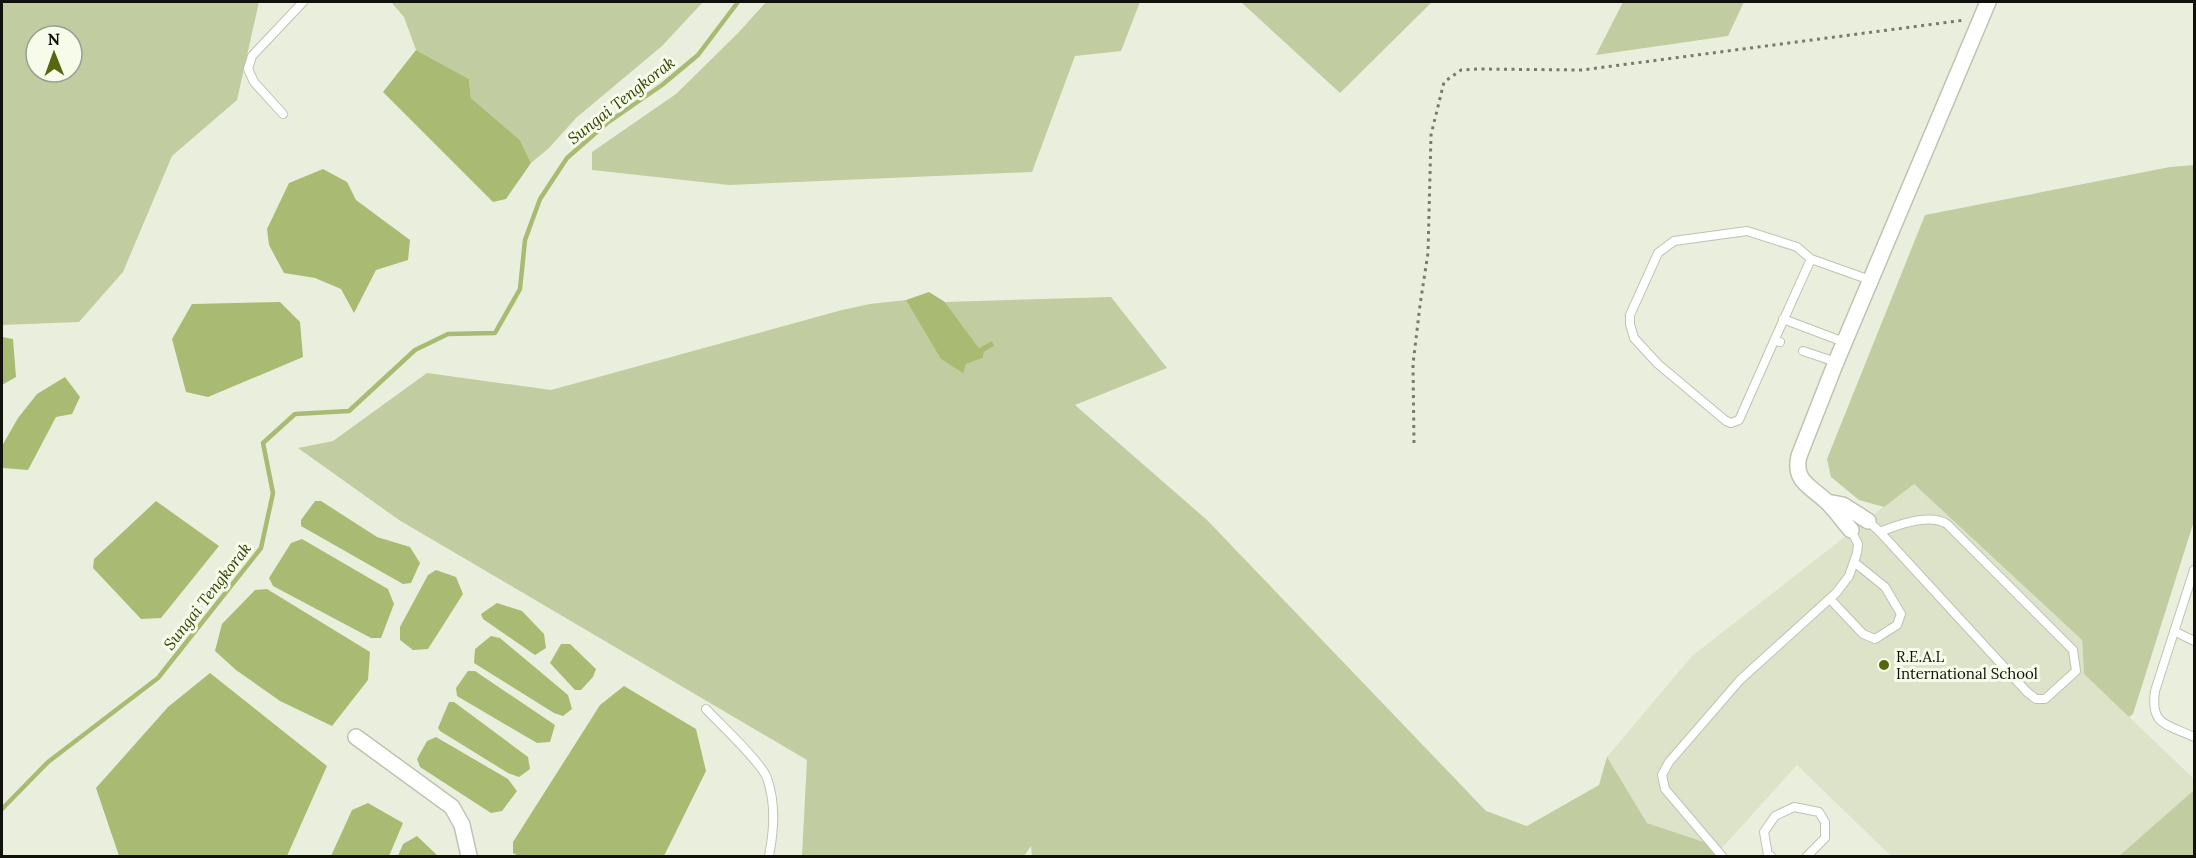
<svg xmlns="http://www.w3.org/2000/svg" width="2196" height="858" font-family="Lora,serif">
<style>
.built{fill:#dce3c9}
.green{fill:#c1cda0;fill-rule:evenodd}
.water{fill:#a9bb72}
.lines{fill:none;stroke-linecap:round;stroke-linejoin:round}
.stream{stroke:#a9bb72;stroke-width:4.5}
.service-casing{stroke:#bec3b1;stroke-width:10}
.minor-casing{stroke:#bec3b1;stroke-width:18}
.path{stroke:#777b6f;stroke-width:3;stroke-dasharray:3 4.5;stroke-linecap:butt}
.service{stroke:#fff;stroke-width:8}
.minor{stroke:#fff;stroke-width:15}
.poi-dot{fill:#576710;stroke:#f6fce9;stroke-width:2}
.labels{text-anchor:middle;dominant-baseline:central;stroke-width:6;stroke-linejoin:round;paint-order:stroke}
.poi-label{font-size:15px;fill:#10110b;stroke:#f6fce9;text-anchor:start}
.water-label{font-size:16px;font-style:italic;fill:#343f05;stroke:#f6fce9}
</style>
<rect width="100%" height="100%" fill="#e9efdc"/>
<path class="built" d="M 1914,483 L 2082,640 L 2084,674 L 2194,779 L 2194,790 L 2119,856 L 1891,856 L 1797,765 L 1722,848 L 1647,823 L 1607,757 L 1692,656 Z"/>
<path class="green" d="M 2,2 L 259,2 L 237,100 L 172,156 L 123,272 L 79,322 L 2,325 ZM 36,36 L 72,36 L 72,72 L 36,72 Z
M 391,2 L 703,2 L 662,46 L 576,118 L 549,148 L 531,163 L 520,140 L 471,98 L 469,79 L 416,50 L 404,17 Z
M 766,2 L 1140,2 L 1121,51 L 1075,56 L 1032,172 L 729,185 L 592,170 L 592,152 L 676,94 L 738,33 Z
M 1241,2 L 1432,2 L 1340,93 Z
M 1623,2 L 1744,2 L 1728,36 L 1596,55 Z
M 2194,165 L 2194,521 L 2133,714 L 2129,717 L 2084,674 L 2082,640 L 1914,484 L 1884,507 L 1859,500 L 1831,477 L 1827,459 L 1925,215 L 2170,167 Z
M 1111,297 L 1167,368 L 1075,405 L 1207,520 L 1486,811 L 1527,826 L 1599,785 L 1607,757 L 1647,823 L 1722,848 L 1715,856 L 1032,856 L 1031,846 L 1024,856 L 802,856 L 807,760 L 399,520 L 298,448 L 333,441 L 427,373 L 551,390 L 842,310 L 870,304 L 906,300 L 915,313 L 966,364 L 983,358 L 984,352 L 993,346 L 992,342 L 979,348 L 945,302 Z
M 2194,790 L 2194,856 L 2119,856 Z"/>
<path class="water" d="M 416,50 L 469,79 L 471,98 L 520,140 L 531,163 L 506,199 L 493,202 L 383,92 Z
M 323,169 L 347,182 L 356,200 L 410,240 L 408,260 L 376,270 L 354,313 L 341,289 L 315,278 L 284,273 L 269,245 L 267,229 L 289,183 Z
M 929,292 L 945,302 L 979,348 L 992,341 L 994,346 L 984,352 L 983,358 L 966,364 L 963,373 L 941,359 L 906,300 Z
M 280,302 L 300,322 L 303,357 L 208,397 L 186,392 L 172,339 L 192,304 Z
M 2,337 L 13,339 L 16,377 L 2,385 Z
M 65,377 L 80,397 L 72,414 L 56,417 L 28,470 L 3,468 L 2,446 L 18,418 L 37,394 Z
M 156,501 L 219,546 L 161,618 L 141,619 L 93,568 L 94,559 Z
M 315,501 L 321,501 L 377,537 L 410,547 L 420,563 L 411,583 L 403,584 L 301,526 L 301,520 Z
M 302,539 L 388,589 L 394,604 L 381,638 L 371,638 L 273,586 L 269,578 L 291,543 Z
M 436,570 L 456,577 L 463,594 L 428,649 L 413,650 L 400,640 L 400,627 L 428,575 Z
M 267,589 L 370,652 L 368,680 L 332,726 L 280,701 L 236,670 L 215,651 L 222,624 L 255,590 Z
M 497,603 L 522,611 L 544,634 L 546,648 L 535,655 L 483,619 L 481,614 Z
M 491,636 L 500,638 L 568,695 L 572,709 L 563,716 L 554,713 L 474,663 L 475,649 Z
M 561,644 L 570,644 L 596,669 L 593,677 L 581,690 L 575,690 L 550,663 Z
M 468,671 L 475,671 L 555,725 L 550,742 L 537,743 L 457,696 L 456,688 Z
M 210,673 L 327,766 L 287,856 L 119,856 L 96,788 L 168,707 Z
M 624,686 L 696,729 L 706,771 L 664,856 L 518,856 L 513,853 L 513,842 L 600,705 Z
M 449,702 L 454,702 L 528,757 L 530,769 L 519,777 L 508,773 L 440,731 L 438,728 Z
M 436,737 L 508,779 L 517,791 L 502,811 L 491,813 L 420,767 L 417,759 L 427,741 Z
M 368,803 L 403,823 L 389,856 L 331,856 L 352,810 Z
M 417,836 L 438,856 L 398,856 L 403,844 Z"/>
<g class="lines">
<path class="stream" d="M 2,809 L 48,762 L 158,678 L 261,548 L 273,493 L 263,443 L 295,414 L 349,411 L 415,350 L 448,334 L 495,333 L 520,289 L 525,240 L 540,199 L 567,158 L 607,123 L 662,85 L 698,55 L 738,2"/>
<g class="service-casing">
<path id="service" d="M 283,114 L 254,82 L 248,69 L 252,56 L 303,2
M 1811,259 L 1870,280
M 1783,319 L 1844,342
M 1774,341 L 1739,420 L 1731,423 L 1726,421 L 1658,364 L 1634,338 L 1630,324 L 1630,315 L 1658,253 L 1674,241 L 1747,231 L 1797,247 L 1811,259 L 1774,341 L 1780,342
M 1803,351 L 1836,362
M 1868,521 L 1880,532 C 1897,525 1930,513 1947,524 L 2073,650 L 2076,671 L 2045,699 L 2036,699 L 2027,692 L 1880,532
M 2194,570 L 2155,691 C 2150,726 2167,724 2194,737
M 1830,599 L 1863,634 L 1875,639 L 1897,625 L 1901,614 L 1885,587 L 1854,562
M 2174,631 L 2194,641
M 706,709 C 719,723 762,763 767,778 C 776,804 774,830 769,856
M 1722,856 L 1665,789 L 1662,775 L 1669,762 L 1740,680 L 1836,593 L 1849,576 L 1857,553 L 1858,544 L 1851,530
M 1771,856 L 1768,855 L 1764,832 L 1775,816 L 1794,807 L 1819,812 L 1825,822 L 1825,838 L 1807,856"/>
</g>
<g class="minor-casing">
<path id="minor" d="M 1827,502 L 1843,505 L 1868,521
M 1851,530 C 1843,521 1835,509 1826,501 C 1810,486 1793,481 1799,456 L 1836,362 L 1988,2
M 356,737 L 452,807 L 462,825 L 469,856"/>
</g>
<path class="path" d="M 1414,443 L 1413,364 L 1420,305 L 1428,253 L 1431,135 L 1444,82 L 1461,70 L 1478,69 L 1582,70 L 1965,20"/>
<use href="#service" class="service"/>
<use href="#minor" class="minor"/>
</g>
<circle class="poi-dot" cx="1884" cy="665" r="6"/>
<g class="labels">
<g class="poi-label">
<text x="1896" y="656">R.E.A.L<tspan x="1896" dy="17">International School</tspan></text>
</g>
<g class="water-label">
<text transform="translate(621 100) rotate(-38)">Sungai Tengkorak</text>
<text transform="translate(207 596) rotate(-52)">Sungai Tengkorak</text>
</g>
</g>
<rect width="2196" height="858" fill="none" stroke="#10110b" stroke-width="6"/>
<g transform="translate(54 54) rotate(359)"><circle r="28" fill="#f6fce9" stroke="#9a9e90" stroke-width="1.5"/>
<path d="M0-4.5L10 22L0 15L-10 22Z" fill="#576710"/>
<text y="-9" font-size="16" font-weight="bold" text-anchor="middle" fill="#10110b">N</text>
</g>
</svg>
